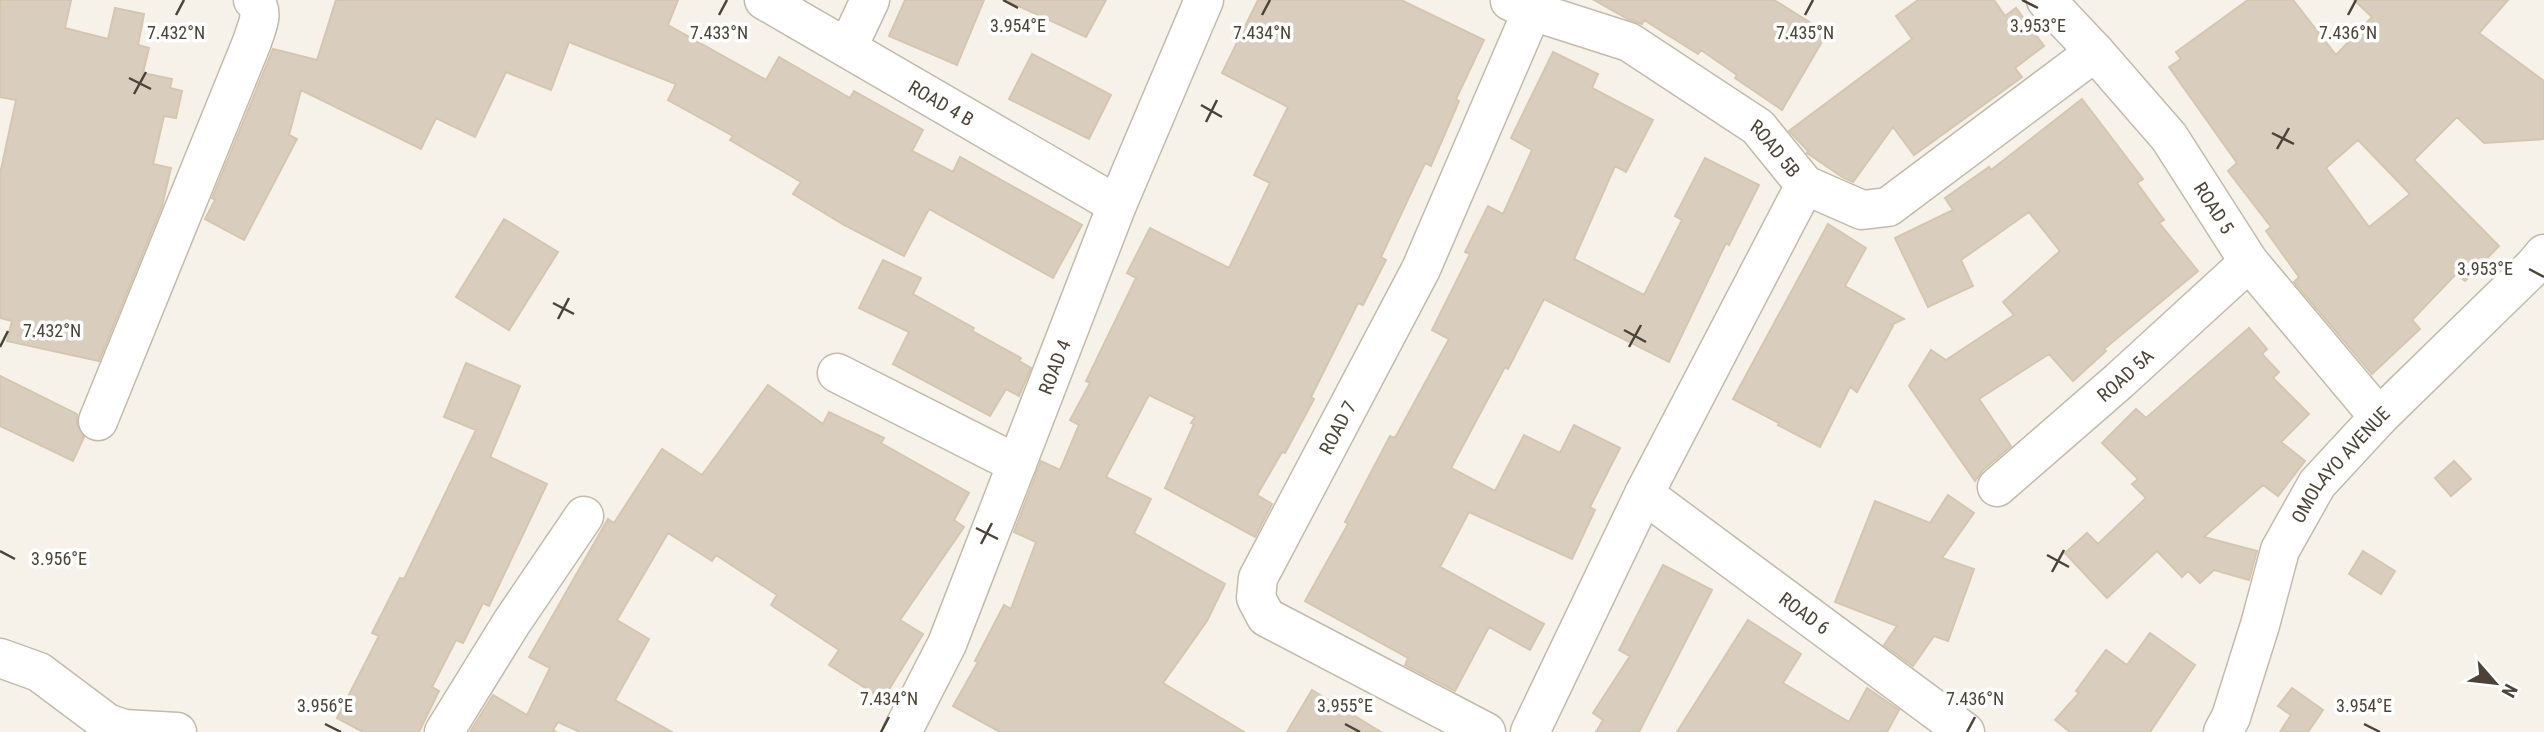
<svg xmlns="http://www.w3.org/2000/svg" width="2544" height="732" font-family="'Roboto Condensed',sans-serif">
<style>
.building{fill:#d9cebe;stroke:#d5c6b0;stroke-width:2;fill-rule:evenodd}
.lines{fill:none;stroke-linecap:round;stroke-linejoin:round}
.minor-casing{stroke:#c3baab;stroke-width:41}
.minor{stroke:#fff;stroke-width:38}
.ticks{fill:none;stroke:#4b4337;stroke-width:2.5}
.labels{text-anchor:middle;dominant-baseline:central;stroke-width:7;stroke-linejoin:round;paint-order:stroke}
.street-label{font-size:19px;fill:#4b4337;stroke:#fff}
.ticks-label{font-size:18px;text-anchor:middle;fill:#4b4337;stroke:#fff;stroke-width:7;stroke-linejoin:round;paint-order:stroke}
</style>
<rect width="100%" height="100%" fill="#f6f2ea"/>
<path class="building" d="M 0,0 L 71,0 L 65,28 L 108,39 L 115,8 L 144,14 L 138,45 L 149,48 L 143,73 L 172,79 L 170,88 L 182,91 L 176,118 L 164,116 L 153,164 L 171,168 L 162,206 L 99,361 L 7,341 L 12,321 L 0,318 L 0,174 L 16,100 L 0,97 Z
M 336,0 L 678,0 L 668,25 L 766,80 L 779,57 L 850,98 L 854,91 L 923,130 L 912,151 L 953,172 L 960,157 L 1082,225 L 1053,278 L 929,209 L 904,256 L 844,225 L 793,194 L 801,182 L 730,140 L 733,136 L 668,100 L 676,84 L 569,42 L 551,90 L 506,72 L 475,137 L 436,118 L 421,149 L 301,90 L 289,135 L 297,139 L 244,240 L 205,219 L 215,200 L 212,198 L 273,49 L 317,60 Z
M 905,0 L 984,0 L 957,65 L 889,36 Z
M 1005,0 L 1106,0 L 1086,37 Z
M 1258,0 L 1401,0 L 1484,40 L 1456,99 L 1459,101 L 1431,166 L 1425,163 L 1381,257 L 1386,260 L 1363,305 L 1358,303 L 1311,397 L 1314,399 L 1285,453 L 1282,452 L 1257,495 L 1272,504 L 1255,537 L 1165,488 L 1194,424 L 1191,423 L 1195,417 L 1149,395 L 1106,477 L 1151,499 L 1134,533 L 1225,584 L 1207,621 L 1163,683 L 1244,732 L 1000,732 L 953,706 L 978,662 L 975,661 L 1004,605 L 1011,609 L 1036,542 L 1014,532 L 1041,461 L 1060,470 L 1079,425 L 1070,420 L 1090,383 L 1086,381 L 1136,278 L 1127,273 L 1150,228 L 1229,268 L 1270,183 L 1254,175 L 1288,107 L 1222,73 Z
M 1594,0 L 1774,0 L 1827,33 L 1782,110 L 1735,78 L 1737,75 L 1701,50 L 1698,54 L 1644,20 L 1642,24 L 1628,19 Z
M 1918,0 L 1994,0 L 2005,16 L 2016,8 L 2044,46 L 2015,68 L 2022,77 L 1914,155 L 1893,127 L 1853,182 L 1842,177 L 1807,153 L 1808,151 L 1789,131 L 1912,39 L 1896,16 Z
M 2248,0 L 2293,0 L 2336,55 L 2372,17 L 2354,0 L 2508,0 L 2479,33 L 2544,81 L 2544,139 L 2484,143 L 2457,117 L 2414,160 L 2499,246 L 2465,281 L 2456,274 L 2412,320 L 2420,329 L 2372,374 L 2294,282 L 2299,277 L 2266,231 L 2271,227 L 2228,171 L 2237,163 L 2169,67 L 2181,59 L 2176,52 ZM 2358,140 L 2410,194 L 2369,227 L 2326,168 Z
M 1553,52 L 1598,74 L 1592,88 L 1653,120 L 1626,172 L 1615,166 L 1574,259 L 1644,295 L 1682,220 L 1675,216 L 1705,158 L 1759,185 L 1729,245 L 1726,243 L 1669,362 L 1544,299 L 1508,369 L 1505,367 L 1451,468 L 1495,491 L 1524,435 L 1560,453 L 1574,425 L 1620,448 L 1590,507 L 1595,510 L 1572,559 L 1469,512 L 1440,567 L 1544,624 L 1530,650 L 1489,627 L 1455,691 L 1405,665 L 1408,658 L 1305,601 L 1348,524 L 1345,522 L 1390,436 L 1395,438 L 1449,339 L 1432,330 L 1470,254 L 1465,252 L 1488,206 L 1503,214 L 1532,150 L 1511,138 Z
M 1032,54 L 1111,95 L 1089,139 L 1009,99 Z
M 2082,99 L 2143,179 L 2137,183 L 2164,220 L 2159,223 L 2198,271 L 2104,349 L 2106,351 L 2073,381 L 2049,354 L 1979,399 L 2011,446 L 1983,470 L 1975,481 L 1909,386 L 1931,350 L 1946,360 L 2014,315 L 2003,302 L 2060,251 L 2029,212 L 1961,260 L 1973,286 L 1928,307 L 1895,238 L 1953,210 L 1945,198 L 1989,167 L 1991,170 Z
M 504,219 L 558,252 L 509,330 L 456,297 Z
M 1828,224 L 1866,248 L 1845,286 L 1904,319 L 1891,325 L 1893,326 L 1857,392 L 1850,387 L 1820,447 L 1778,425 L 1779,423 L 1733,399 Z
M 883,260 L 921,278 L 913,294 L 974,328 L 972,331 L 1021,358 L 1019,361 L 1031,368 L 1019,396 L 1006,389 L 990,416 L 893,364 L 909,332 L 859,308 Z
M 2249,328 L 2267,349 L 2262,354 L 2279,372 L 2273,378 L 2309,414 L 2281,442 L 2305,461 L 2278,496 L 2263,485 L 2204,537 L 2257,551 L 2249,580 L 2214,570 L 2200,583 L 2188,571 L 2182,577 L 2157,551 L 2107,598 L 2065,553 L 2087,533 L 2098,544 L 2146,498 L 2132,484 L 2138,479 L 2102,443 L 2136,409 L 2146,418 Z
M 466,363 L 520,386 L 490,457 L 547,484 L 489,606 L 483,603 L 463,643 L 456,640 L 432,687 L 439,691 L 419,732 L 363,732 L 337,718 L 379,636 L 372,633 L 400,578 L 404,579 L 476,430 L 444,417 Z
M 0,376 L 77,414 L 77,425 L 84,437 L 73,461 L 0,426 Z
M 768,385 L 823,424 L 829,412 L 884,438 L 881,443 L 969,493 L 954,520 L 964,527 L 900,620 L 923,634 L 883,699 L 829,665 L 839,650 L 771,605 L 777,595 L 716,555 L 712,561 L 668,533 L 617,620 L 649,639 L 615,700 L 672,732 L 580,732 L 558,722 L 553,730 L 556,732 L 470,732 L 493,695 L 527,715 L 550,668 L 529,657 L 608,519 L 614,523 L 662,449 L 702,475 Z
M 2454,461 L 2471,479 L 2451,496 L 2435,478 Z
M 1948,495 L 1974,513 L 1942,558 L 1974,569 L 1948,641 L 1934,636 L 1913,666 L 1884,645 L 1897,626 L 1835,602 L 1875,501 L 1930,523 Z
M 2363,551 L 2395,571 L 2381,594 L 2349,574 Z
M 1663,565 L 1712,590 L 1639,732 L 1596,732 L 1603,720 L 1593,713 L 1630,656 L 1619,650 Z
M 1748,620 L 1801,654 L 1783,683 L 1849,722 L 1867,688 L 1899,710 L 1887,732 L 1677,732 Z
M 2150,633 L 2195,665 L 2150,732 L 2070,732 L 2055,720 L 2079,693 L 2076,691 L 2106,650 L 2127,665 Z
M 2292,688 L 2323,710 L 2308,732 L 2280,732 L 2291,715 L 2278,706 Z
M 1312,690 L 1381,732 L 1287,732 Z"/>
<g class="lines">
<g class="minor-casing">
<g id="minor">
<path id="s1" d="M 764,0 L 1117,205"/>
<path id="s2" d="M 2046,0 L 2095,52 L 2169,137 L 2249,262 L 2379,417"/>
<path id="s3" d="M 1510,1 L 1532,11 L 1629,42 L 1758,127 L 1805,185 L 1862,210 L 1888,207 L 2095,52"/>
<path d="M 848,47 L 870,0"/>
<path d="M 837,373 L 1017,464"/>
<path d="M 98,421 L 252,42 C 256,28 266,12 253,0"/>
<path id="s4" d="M 1997,487 L 2119,381 L 2249,262"/>
<path id="s5" d="M 1644,494 L 1965,732"/>
<path d="M 0,658 L 39,672 L 107,723 L 124,729 L 177,732"/>
<path d="M 444,732 L 512,622 L 584,516"/>
<path id="s6" d="M 902,732 L 947,644 L 1117,205 L 1204,0"/>
<path id="s7" d="M 1486,732 L 1266,617 L 1256,598 L 1258,578 L 1421,269 L 1532,11"/>
<path d="M 1530,732 L 1644,494 L 1805,185"/>
<path id="s8" d="M 2223,732 L 2231,717 L 2260,625 L 2280,550 L 2317,484 L 2379,417 L 2534,266 L 2544,254"/>
</g>
</g>
<use href="#minor" class="minor"/>
</g>
<path class="ticks" d="M 1003,0 L 1018,8M 2022,0 L 2038,8M 176,15 L 184,0M 719,15 L 727,0M 1262,15 L 1270,0M 1805,15 L 1813,0M 2348,15 L 2356,0M 129,78 L 151,89M 134,94 L 146,72M 1201,105 L 1222,117M 1206,122 L 1217,100M 2272,133 L 2294,144M 2277,149 L 2289,128M 2529,269 L 2544,277M 553,303 L 574,314M 558,319 L 569,298M 1624,330 L 1646,342M 0,347 L 8,331M 1629,347 L 1641,325M 976,528 L 998,539M 981,544 L 992,523M 0,551 L 15,559M 2047,555 L 2069,567M 2052,572 L 2064,550M 325,724 L 341,732M 1345,724 L 1360,732M 2364,724 L 2380,732M 881,732 L 889,717M 1967,732 L 1975,717"/>
<g class="labels">
<g class="street-label">
<text stroke="none"><textPath href="#s1" startOffset="205">ROAD 4 B</textPath></text>
<text stroke="none"><textPath href="#s3" startOffset="308">ROAD 5B</textPath></text>
<text stroke="none"><textPath href="#s2" startOffset="268">ROAD 5</textPath></text>
<text stroke="none"><textPath href="#s6" startOffset="396">ROAD 4</textPath></text>
<text stroke="none"><textPath href="#s4" startOffset="170">ROAD 5A</textPath></text>
<text stroke="none"><textPath href="#s7" startOffset="460">ROAD 7</textPath></text>
<text stroke="none"><textPath href="#s8" startOffset="296">OMOLAYO AVENUE</textPath></text>
<text stroke="none"><textPath href="#s5" startOffset="200">ROAD 6</textPath></text>
</g>
</g>
<g class="ticks-label">
<text x="1018" y="32">3.954°E</text>
<text x="2038" y="32">3.953°E</text>
<text x="176" y="39">7.432°N</text>
<text x="719" y="39">7.433°N</text>
<text x="1262" y="39">7.434°N</text>
<text x="1805" y="39">7.435°N</text>
<text x="2348" y="39">7.436°N</text>
<text x="2485" y="275">3.953°E</text>
<text x="52" y="337">7.432°N</text>
<text x="59" y="565">3.956°E</text>
<text x="889" y="705">7.434°N</text>
<text x="1975" y="705">7.436°N</text>
<text x="325" y="712">3.956°E</text>
<text x="1345" y="712">3.955°E</text>
<text x="2364" y="712">3.954°E</text>
</g>
<g transform="translate(2495 683) rotate(118)" stroke="#ffffff" stroke-width="5" paint-order="stroke">
<path d="M0-5L12 26L0 18L-12 26Z" fill="#4b4337"/>
<text y="-10" font-size="19" font-weight="bold" text-anchor="middle" fill="#4b4337">N</text>
</g>
</svg>
